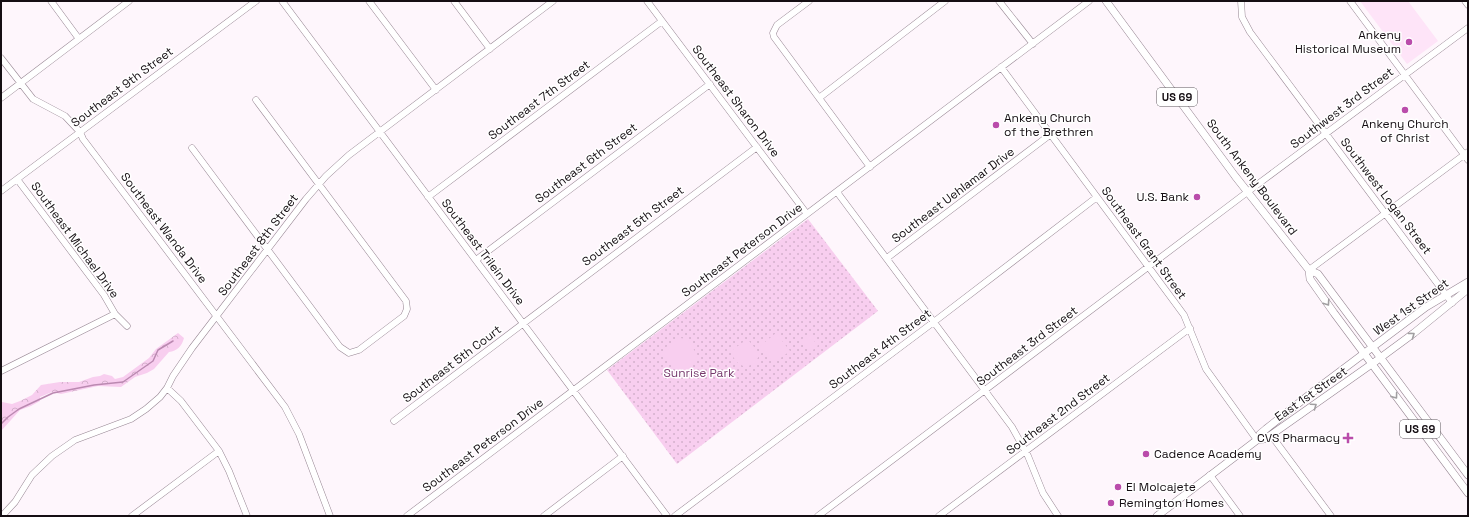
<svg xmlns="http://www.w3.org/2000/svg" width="1469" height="517" font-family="'Space Grotesk',sans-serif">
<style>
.built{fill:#fee4f8}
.green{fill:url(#green-dots)}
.forest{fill:url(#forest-crowns)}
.pitch{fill:#f8ceef}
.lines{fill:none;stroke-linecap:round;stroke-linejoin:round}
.stream{stroke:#bb89b1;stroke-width:1.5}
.minor-casing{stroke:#978693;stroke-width:7}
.major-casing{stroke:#978693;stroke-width:8}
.minor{stroke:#fff;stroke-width:6}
.major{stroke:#fff;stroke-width:7}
.oneway{stroke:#a19fa1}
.poi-dot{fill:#ba4cab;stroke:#fff;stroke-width:1.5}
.labels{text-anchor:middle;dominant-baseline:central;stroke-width:3;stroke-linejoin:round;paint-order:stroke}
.shield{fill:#fff;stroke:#5b565a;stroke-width:1}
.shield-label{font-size:11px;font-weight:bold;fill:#150e13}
.poi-label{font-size:12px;fill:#150e13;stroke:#fff;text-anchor:start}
.street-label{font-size:12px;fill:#150e13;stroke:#fff}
.park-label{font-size:12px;fill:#77396d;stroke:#fff}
</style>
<defs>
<pattern id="green-dots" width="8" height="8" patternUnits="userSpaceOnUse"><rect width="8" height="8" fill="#f8ceef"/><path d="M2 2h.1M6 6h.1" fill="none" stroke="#d4b0cc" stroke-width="1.8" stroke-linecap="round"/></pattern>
<pattern id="forest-crowns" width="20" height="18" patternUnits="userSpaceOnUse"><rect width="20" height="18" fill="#f8ceef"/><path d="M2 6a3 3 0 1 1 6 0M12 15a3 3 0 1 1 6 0" fill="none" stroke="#d4b0cc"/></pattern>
</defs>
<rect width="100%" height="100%" fill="#fef6fc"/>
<path class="built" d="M 1360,1 L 1408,1 L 1438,41 L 1407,64 Z"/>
<path class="green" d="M 808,219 L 878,311 L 677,464 L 607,370 Z"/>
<path class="forest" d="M 178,333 L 184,338 C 182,346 177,351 169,352 L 154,369 L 147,373 L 135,377 L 121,387 L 98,386 L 61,394 L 52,392 L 40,397 L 40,401 L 31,406 L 20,410 L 1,431 L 2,402 L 12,404 L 20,401 L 32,395 L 41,385 L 60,382 L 79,382 L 93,377 L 100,376 L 104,374 L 112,376 L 115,379 L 123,377 L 149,358 L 156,349 Z"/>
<path class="pitch" d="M 776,333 L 790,351 L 774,363 L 760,346 Z
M 809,334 L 818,346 L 810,352 L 801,340 Z
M 680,338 L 687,339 L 698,356 L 691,366 L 681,371 L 674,369 L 663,356 L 663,349 Z
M 746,340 L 749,341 L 760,354 L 755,363 L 746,367 C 738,365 733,359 731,351 Z"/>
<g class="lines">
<path class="stream" d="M 1,424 L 8,417 L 19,409 L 53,393 L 94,385 L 123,382 L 153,361 L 158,350 L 173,341"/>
<g class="minor-casing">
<path id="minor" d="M 51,1 L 79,39
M 282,1 L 667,516
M 369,1 L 436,90
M 454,1 L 490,49
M 647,1 L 807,214
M 809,1 L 777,25 L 773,33 L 774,37 L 870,167
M 999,1 L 1033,44
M 1241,1 L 1242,17 L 1250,32 L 1452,303
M 1350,1 L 1468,160
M 1465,1 L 1468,5
M 1,58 L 33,99 L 65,116 L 80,132 L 83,139 L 285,407 L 299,434 L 330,516
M 1001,67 L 1184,315 L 1206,369 L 1257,440
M 1,98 L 129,1
M 819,98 L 945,1
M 192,148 L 340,347 L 349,353 L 359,350 L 404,316 L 407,309 L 406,301 L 256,100
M 17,179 L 104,295 L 115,314 L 127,326
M 1,191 L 256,1
M 837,192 L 1012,427 L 1028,456 L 1043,493 L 1058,516
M 428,197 L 662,21
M 887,258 L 1051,134
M 476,260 L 710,84
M 1309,270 L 1468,152
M 1,371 L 115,314
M 167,388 L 181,401 L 219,451 L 229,471 L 247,516
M 394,421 L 757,147
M 1271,435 L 1331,516
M 1210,475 L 1240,516
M 2,516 L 15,502 L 32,475 L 52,456 L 75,440 L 131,419 L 146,409 L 160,397 L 167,388 L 173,376 L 192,348 L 306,199 L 326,176 L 349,155 L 553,1
M 132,516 L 219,451
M 407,516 L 1089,1
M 544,516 L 623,456
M 675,516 L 939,318 L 1097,197
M 818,516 L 1254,187 L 1468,28
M 939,516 L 1190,328"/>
</g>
<g class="major-casing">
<path id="major" d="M 1106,1 L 1235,176 L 1309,270 L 1318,274 L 1468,475
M 1309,270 L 1310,279 L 1334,313 L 1468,493
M 1257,440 L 1264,439 L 1271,435 L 1376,361 L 1414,333 L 1468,289
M 1157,516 L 1257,440 L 1260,434 L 1266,429 L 1314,391 L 1426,307 L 1468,282"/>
</g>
<use href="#minor" class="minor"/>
<use href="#major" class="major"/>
</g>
<defs><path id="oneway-chevron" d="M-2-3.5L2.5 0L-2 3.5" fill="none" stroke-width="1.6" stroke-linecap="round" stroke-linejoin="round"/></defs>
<g class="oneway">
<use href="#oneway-chevron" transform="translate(1327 303) rotate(56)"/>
<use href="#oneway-chevron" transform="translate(1412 335) rotate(-36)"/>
<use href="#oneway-chevron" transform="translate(1395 396) rotate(54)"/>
<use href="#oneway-chevron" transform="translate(1314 406) rotate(-35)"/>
</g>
<g class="poi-dot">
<circle cx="1409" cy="42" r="4"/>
<circle cx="1405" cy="110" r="4"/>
<circle cx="996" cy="125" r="4"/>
<circle cx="1197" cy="197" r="4"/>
<path d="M1346 432h4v4h4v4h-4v4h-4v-4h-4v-4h4z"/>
<circle cx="1146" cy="454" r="4"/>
<circle cx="1118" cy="487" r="4"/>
<circle cx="1111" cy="503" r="4"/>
</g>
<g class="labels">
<g class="shield">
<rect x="1157" y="88" width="40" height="18" rx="3"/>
<rect x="1400" y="420" width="40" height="18" rx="3"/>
</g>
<g class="shield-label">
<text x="1177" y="97">US 69</text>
<text x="1420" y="429">US 69</text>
</g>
<g class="poi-label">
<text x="1401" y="35" text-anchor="end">Ankeny<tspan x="1401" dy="14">Historical Museum</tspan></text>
<text x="1004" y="118">Ankeny Church<tspan x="1004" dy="14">of the Brethren</tspan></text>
<text x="1405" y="124" text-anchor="middle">Ankeny Church<tspan x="1405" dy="14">of Christ</tspan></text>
<text x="1189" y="197" text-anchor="end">U.S. Bank</text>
<text x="1340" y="438" text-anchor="end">CVS Pharmacy</text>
<text x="1154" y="454">Cadence Academy</text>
<text x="1126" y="487">El Molcajete</text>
<text x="1119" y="503">Remington Homes</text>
</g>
<g class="street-label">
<text transform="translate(122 87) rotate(-37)">Southeast 9th Street</text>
<text transform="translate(539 100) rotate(-37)">Southeast 7th Street</text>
<text transform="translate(736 101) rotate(53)">Southeast Sharon Drive</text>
<text transform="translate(1342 108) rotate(-37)">Southwest 3rd Street</text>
<text transform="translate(586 163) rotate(-37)">Southeast 6th Street</text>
<text transform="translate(1252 177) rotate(53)">South Ankeny Boulevard</text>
<text transform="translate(953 195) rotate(-37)">Southeast Uehlamar Drive</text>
<text transform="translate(1386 196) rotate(53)">Southwest Logan Street</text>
<text transform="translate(633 226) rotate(-37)">Southeast 5th Street</text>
<text transform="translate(164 228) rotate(53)">Southeast Wanda Drive</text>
<text transform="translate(75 240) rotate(54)">Southeast Michael Drive</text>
<text transform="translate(1144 243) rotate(54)">Southeast Grant Street</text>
<text transform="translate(258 245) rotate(-53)">Southeast 8th Street</text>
<text transform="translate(742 250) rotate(-37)">Southeast Peterson Drive</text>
<text transform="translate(483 252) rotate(53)">Southeast Trilein Drive</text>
<text transform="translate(1411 307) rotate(-35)">West 1st Street</text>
<text transform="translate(1027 346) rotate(-37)">Southeast 3rd Street</text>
<text transform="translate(880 349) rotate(-37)">Southeast 4th Street</text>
<text transform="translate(452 364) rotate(-37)">Southeast 5th Court</text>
<text transform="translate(1311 394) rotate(-35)">East 1st Street</text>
<text transform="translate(1058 414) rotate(-37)">Southeast 2nd Street</text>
<text transform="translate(483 445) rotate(-37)">Southeast Peterson Drive</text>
</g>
<g class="park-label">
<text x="699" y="373">Sunrise Park</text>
</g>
</g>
<rect width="1469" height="517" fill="none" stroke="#150e13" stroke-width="4"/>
</svg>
